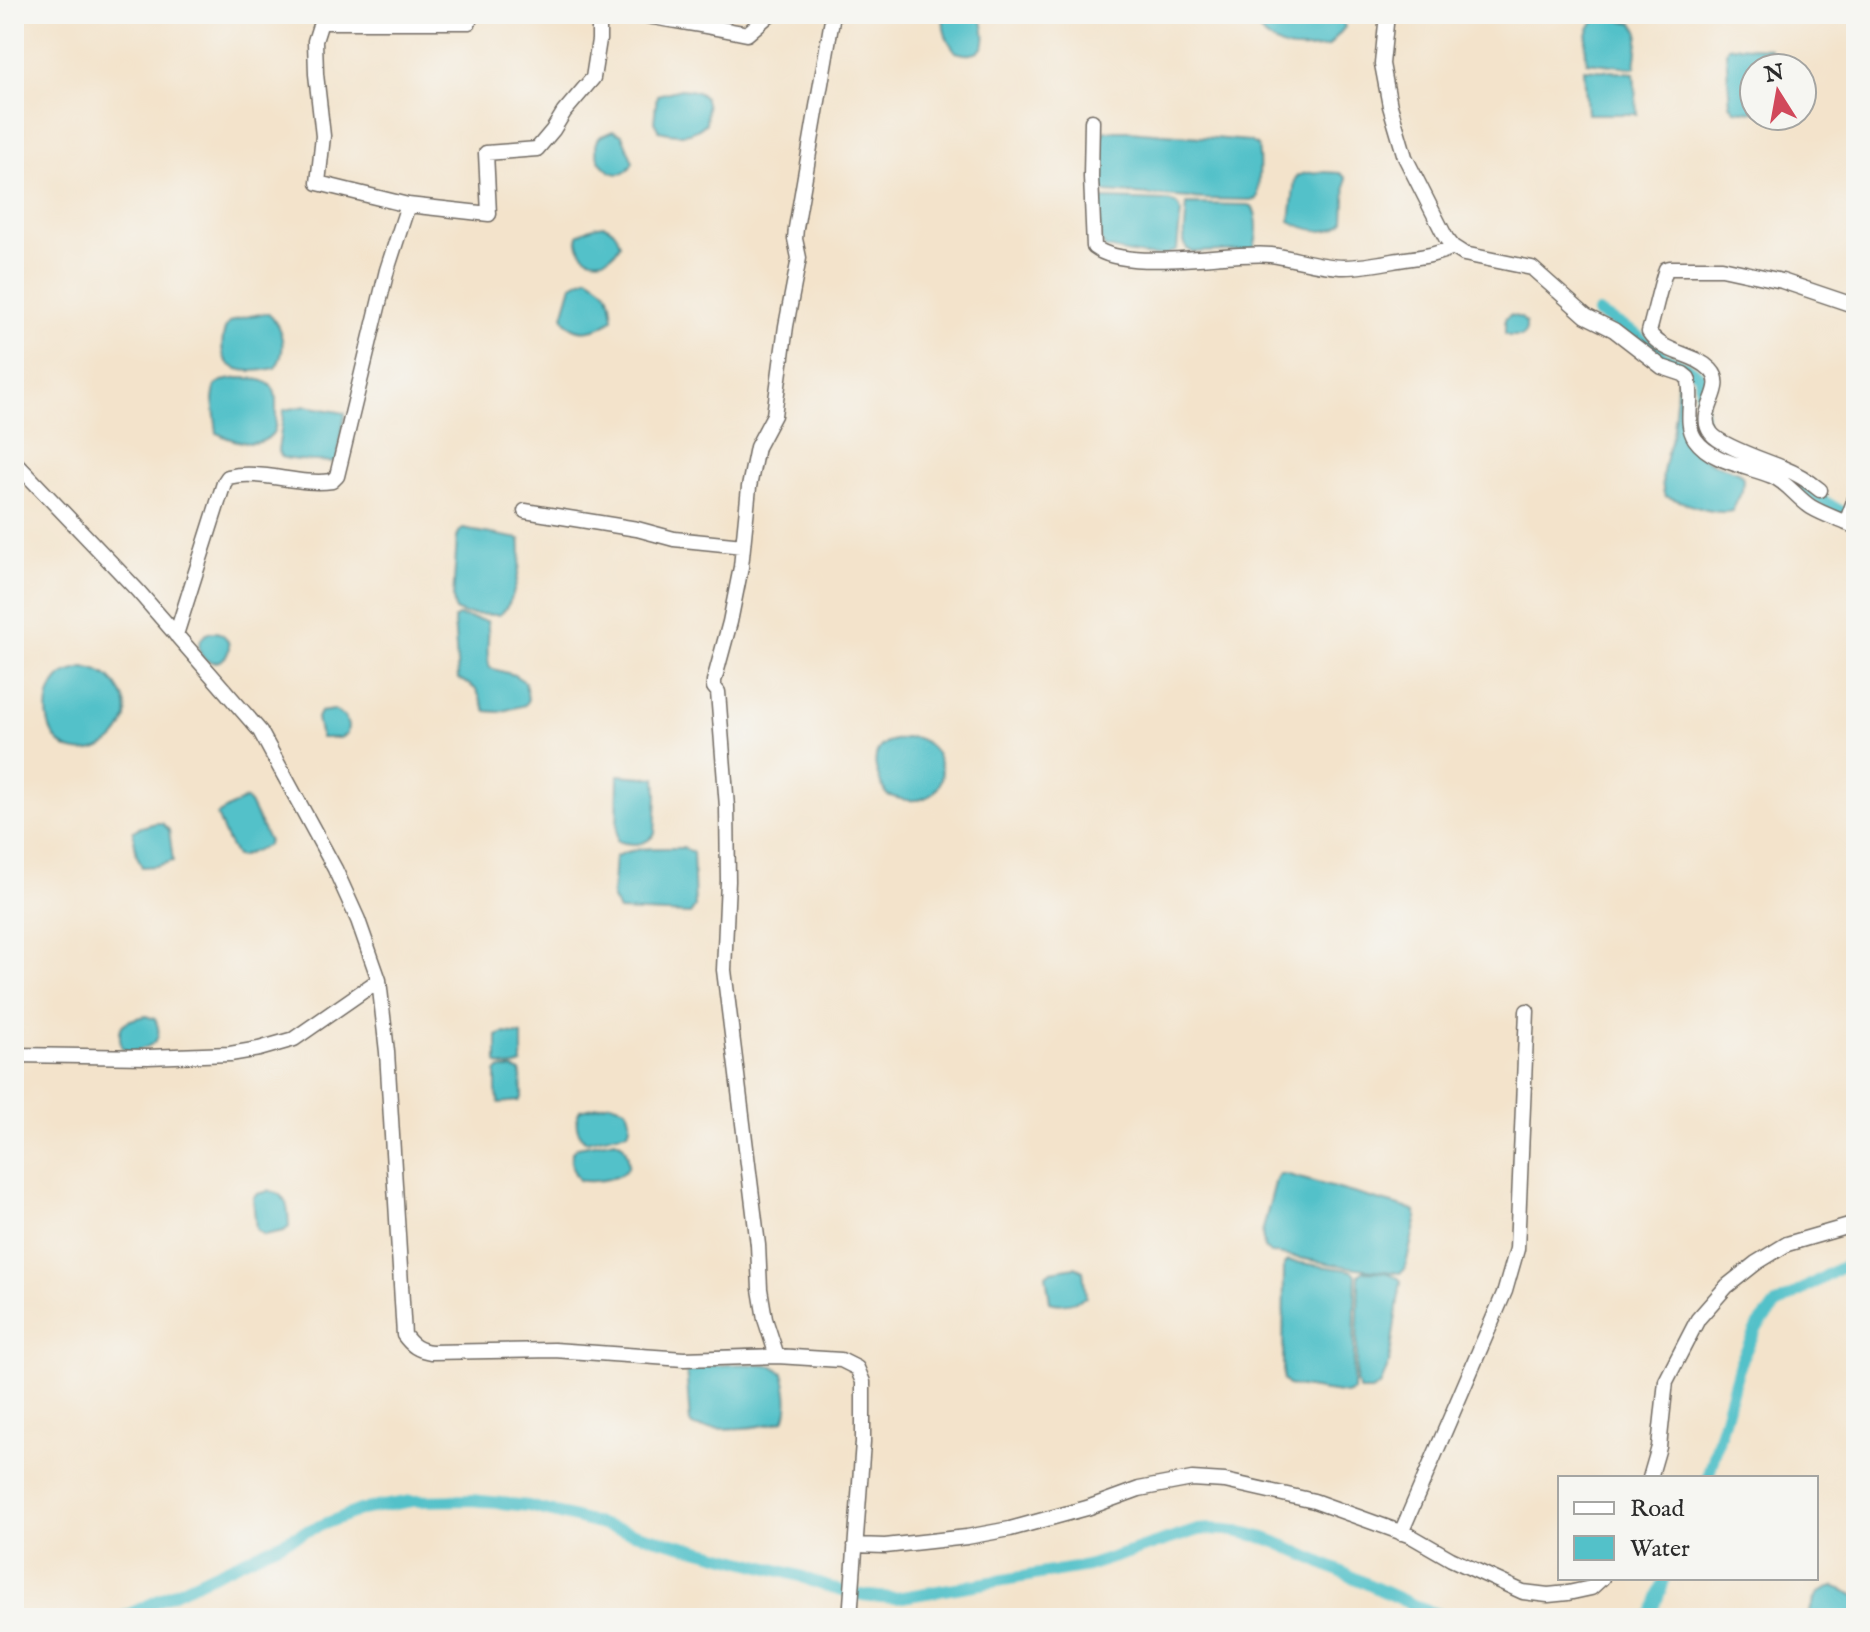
<svg xmlns="http://www.w3.org/2000/svg" width="1870" height="1632" font-family="'IM FELL English',serif">
<style>
.water{fill:#53c1c9;stroke:#3f767a;stroke-width:2}
.lines{fill:none;stroke-linecap:round;stroke-linejoin:round}
.canal{stroke:#53c1c9;stroke-width:12}
.minor-casing{stroke:#716b63;stroke-width:17}
.minor{stroke:#fff;stroke-width:14}
</style>
<rect width="100%" height="100%" fill="#f6f6f2"/>
<filter id="ink" filterUnits="userSpaceOnUse"><feTurbulence type="fractalNoise" baseFrequency=".0125" numOctaves="2"/><feDisplacementMap in="SourceGraphic" scale="16" xChannelSelector="R" yChannelSelector="G"/><feConvolveMatrix kernelMatrix="1 2 1 2 8 2 1 2 1" color-interpolation-filters="sRGB"/></filter>
<filter id="wash" filterUnits="userSpaceOnUse"><feTurbulence type="fractalNoise" baseFrequency=".006" numOctaves="4" result="noise"/><feDisplacementMap in="SourceGraphic" scale="32" xChannelSelector="R" yChannelSelector="G"/><feGaussianBlur stdDeviation="1.8" result="paint"/><feColorMatrix in="noise" values="0 0 0 0 0 0 0 0 0 0 0 0 0 0 0 0 0 1.4 0 .05"/><feComposite in="paint" operator="in"/></filter>
<g filter="url(#wash)">
<rect width="100%" height="100%" fill="#f3e3cb"/>
<path class="water" d="M 944,14 L 980,14 C 984,27 991,53 970,54 C 965,55 961,53 956,52 C 946,39 942,31 944,14 Z
M 1250,14 L 1340,14 L 1345,27 L 1328,47 C 1288,52 1280,51 1251,23 Z
M 1600,16 L 1633,23 L 1639,32 L 1635,68 L 1587,62 C 1584,45 1585,26 1600,16 Z
M 1736,46 L 1769,48 L 1773,54 L 1775,68 L 1754,68 L 1754,112 L 1735,110 L 1730,104 L 1726,52 L 1728,47 Z
M 1584,69 L 1634,73 L 1637,114 L 1587,114 Z
M 681,89 C 707,91 708,99 706,123 C 693,137 676,135 659,131 L 654,122 L 657,95 Z
M 613,131 L 622,135 L 633,162 C 619,194 583,153 601,136 C 602,136 613,131 613,131 Z
M 1105,131 L 1129,131 L 1249,141 L 1257,145 C 1262,157 1258,182 1258,196 L 1256,199 L 1250,200 L 1205,199 L 1106,192 C 1092,182 1094,143 1105,131 Z
M 1323,172 L 1340,173 L 1346,178 L 1344,221 C 1332,238 1304,229 1290,221 L 1295,180 L 1297,176 L 1306,173 Z
M 1103,199 L 1167,201 C 1175,203 1179,203 1181,212 L 1177,249 C 1160,263 1126,251 1105,248 L 1101,240 L 1098,205 Z
M 1187,204 L 1248,205 L 1252,206 C 1259,219 1258,237 1253,250 L 1193,252 L 1187,249 L 1184,241 Z
M 604,225 C 614,229 617,234 620,244 C 609,269 575,263 578,235 C 586,229 594,226 604,225 Z
M 588,277 C 610,290 610,292 613,318 C 600,333 572,337 563,316 L 572,285 Z
M 268,313 C 283,328 288,350 275,368 C 249,374 217,374 223,338 C 224,332 225,325 231,322 C 241,316 257,315 268,313 Z
M 1510,315 L 1521,318 L 1526,323 L 1526,330 L 1523,336 L 1509,336 L 1505,334 L 1505,319 Z
M 239,378 C 249,378 262,378 270,385 C 277,390 276,402 276,409 C 276,417 277,428 272,434 C 259,450 232,441 217,433 L 213,400 L 215,386 L 222,381 Z
M 1681,379 L 1685,385 L 1690,442 L 1695,453 L 1715,464 L 1739,472 L 1743,478 L 1742,491 L 1732,511 C 1711,516 1685,502 1665,496 C 1657,478 1670,447 1673,427 C 1675,413 1677,398 1677,383 L 1677,380 Z
M 306,406 L 345,413 L 337,460 L 333,462 C 324,461 288,461 282,457 C 280,456 280,453 278,451 L 284,410 Z
M 463,529 L 520,539 C 523,558 516,604 499,615 L 464,614 L 455,610 L 453,598 L 457,538 L 459,532 Z
M 458,616 L 487,621 C 491,637 484,650 490,668 L 514,675 L 525,682 L 528,699 L 525,705 L 499,712 L 486,711 C 475,690 482,690 458,679 L 454,619 Z
M199 647a15 15 0 1 1 30 0a15 15 0 1 1-30 0Z
M 84,668 C 88,669 92,668 96,670 C 116,677 133,704 124,724 C 119,736 110,744 98,749 C 61,761 41,730 49,696 C 51,689 55,681 61,676 C 67,671 76,670 84,668 Z
M 334,710 L 345,717 L 348,726 L 347,734 L 340,738 L 321,738 L 317,718 L 320,712 Z
M 912,737 C 942,741 954,787 925,798 C 913,803 899,799 887,795 C 879,781 866,754 886,743 C 893,739 904,739 912,737 Z
M 618,775 L 656,778 L 657,795 L 655,833 C 647,846 631,846 617,841 Z
M 245,799 L 250,803 L 269,842 L 266,846 L 240,857 L 236,856 L 227,840 L 217,815 Z
M 156,823 L 162,823 L 169,830 L 173,861 L 156,866 L 142,867 L 137,856 L 133,832 L 138,828 Z
M 683,848 L 693,852 L 695,907 L 690,914 L 619,911 L 612,897 L 615,857 C 635,846 661,848 683,848 Z
M 146,1016 L 155,1019 C 166,1042 149,1048 130,1052 L 122,1048 C 115,1024 124,1020 146,1016 Z
M 504,1033 L 522,1035 L 522,1064 L 520,1065 C 513,1067 502,1068 497,1063 L 497,1036 Z
M 499,1069 L 513,1069 L 521,1072 L 522,1096 L 519,1101 L 499,1103 L 496,1091 L 496,1073 Z
M 611,1103 L 626,1108 C 630,1116 632,1123 628,1132 L 586,1141 C 576,1133 574,1120 580,1110 Z
M 615,1140 C 622,1143 625,1146 627,1154 C 628,1156 629,1165 628,1167 C 623,1180 591,1183 579,1180 C 572,1170 570,1164 572,1152 L 578,1147 Z
M 1279,1174 L 1285,1174 L 1414,1210 L 1417,1217 L 1405,1269 L 1400,1273 L 1349,1267 L 1271,1253 L 1264,1248 L 1262,1233 L 1276,1179 Z
M 269,1191 C 289,1194 288,1210 289,1227 L 284,1231 L 264,1235 L 256,1229 L 253,1198 L 257,1194 Z
M 1287,1261 L 1348,1270 L 1354,1272 L 1356,1275 L 1353,1391 L 1346,1394 L 1288,1385 L 1283,1380 L 1284,1264 Z
M 1075,1267 L 1083,1271 L 1086,1297 C 1077,1302 1061,1306 1050,1302 L 1046,1275 L 1051,1271 Z
M 1364,1271 C 1376,1271 1394,1271 1401,1281 L 1389,1363 L 1380,1386 L 1371,1391 L 1360,1391 L 1356,1382 L 1359,1275 Z
M 744,1364 L 774,1366 L 783,1373 C 787,1387 790,1406 784,1420 C 761,1429 717,1431 692,1426 L 690,1422 L 686,1367 Z
M 1834,1586 L 1856,1596 L 1856,1618 L 1807,1618 C 1814,1601 1815,1590 1834,1586 Z"/>
<g class="lines">
<path class="canal" d="M 1598,313 L 1634,333 L 1664,357 L 1694,371 L 1700,377 L 1702,425
M 1782,476 L 1855,520
M 1708,1478 L 1740,1363 L 1757,1327 L 1776,1305 L 1838,1269 L 1856,1264
M 121,1618 L 304,1532 L 360,1510 L 412,1501 L 472,1500 L 529,1506 L 800,1576 C 837,1592 857,1596 896,1598 L 1087,1566 L 1198,1530 C 1226,1527 1251,1533 1276,1542 L 1422,1609 L 1449,1618
M 1647,1618 L 1652,1613 L 1665,1578"/>
</g>
</g>
<g filter="url(#ink)">
<g class="lines">
<g class="minor-casing">
<path id="minor" d="M 468,14 L 469,22 L 321,22 L 315,41 L 316,74 L 323,136 L 318,183 L 408,205 L 489,214 L 486,153 L 537,149 L 553,130 L 564,112 L 593,78 L 599,40 L 599,14
M 645,14 L 647,16 C 681,22 713,27 747,34 L 770,14
M 1387,14 L 1382,64 L 1390,106 L 1405,157 L 1446,238 L 1453,247 L 1464,254 L 1532,268 L 1586,316 L 1614,330 L 1662,367 L 1683,374 L 1688,378 C 1695,398 1683,421 1695,439 C 1711,462 1747,466 1772,476 C 1787,482 1797,498 1811,507 C 1824,515 1841,520 1856,527
M 1092,121 L 1091,177 L 1094,247 C 1127,273 1227,251 1271,255 C 1295,258 1319,267 1344,267 C 1361,267 1377,264 1393,261 C 1415,257 1433,257 1453,247
M 14,461 L 138,591 L 260,731 L 335,869 L 358,920 L 379,980 L 387,1052 L 404,1335 C 412,1346 418,1350 431,1352 L 554,1350 L 684,1359 L 777,1356 L 841,1360 L 857,1368 L 863,1382 L 863,1442 L 850,1618
M 1820,490 C 1809,481 1796,473 1783,468 C 1767,461 1720,446 1711,433 C 1695,412 1729,389 1711,370 C 1692,351 1664,355 1649,332 C 1655,311 1659,290 1666,269 L 1670,268 L 1722,268 L 1782,281 L 1856,306
M 525,511 L 637,529 L 674,539 L 743,546
M 1846,523 L 1856,496
M 176,635 L 224,483 L 228,477 C 261,469 298,486 332,481 L 337,476 L 387,270 L 408,205
M 14,1055 L 148,1057 L 230,1054 L 259,1049 L 294,1039 L 379,980
M 777,1356 L 765,1319 L 760,1289 L 758,1245 L 724,970 L 728,881 L 727,807 L 718,692 L 714,687 L 714,681 L 730,622 L 741,567 L 749,487 L 757,447 L 774,415 L 786,326 L 799,258 L 795,239 L 796,228 L 833,14
M 1650,1478 L 1659,1447 L 1666,1381 L 1698,1319 L 1727,1286 L 1756,1263 L 1787,1244 L 1856,1224
M 1401,1533 L 1505,1291 L 1517,1249 L 1527,1011
M 855,1545 L 885,1546 L 967,1537 L 1010,1529 L 1087,1508 L 1139,1489 L 1192,1479 L 1225,1481 L 1314,1501 L 1411,1536 L 1451,1559 L 1523,1592 L 1548,1595 L 1568,1593 L 1591,1588 L 1602,1578"/>
</g>
<use href="#minor" class="minor"/>
</g>
</g>
<rect width="1870" height="1632" fill="none" stroke="#f6f6f2" stroke-width="48"/>
<rect x="1558" y="1476" width="260" height="104" fill="#f6f6f2" stroke="#a5a5a2" stroke-width="2"/>
<rect x="1574" y="1502" width="40" height="12" fill="#ffffff" stroke="#a5a5a2" stroke-width="2"/>
<text x="1630" y="1516" font-size="24" fill="#2b2b2b">Road</text>
<rect x="1574" y="1536" width="40" height="24" fill="#53c1c9" stroke="#a5a5a2" stroke-width="2"/>
<text x="1630" y="1556" font-size="24" fill="#2b2b2b">Water</text>
<g transform="translate(1778 92) rotate(349)"><circle r="38" fill="#f6f6f2" stroke="#a5a5a2" stroke-width="2"/>
<path d="M0-6L14 30L0 20L-14 30Z" fill="#d1495b"/>
<text y="-12" font-size="22" font-weight="bold" text-anchor="middle" fill="#2b2b2b">N</text>
</g>
</svg>
